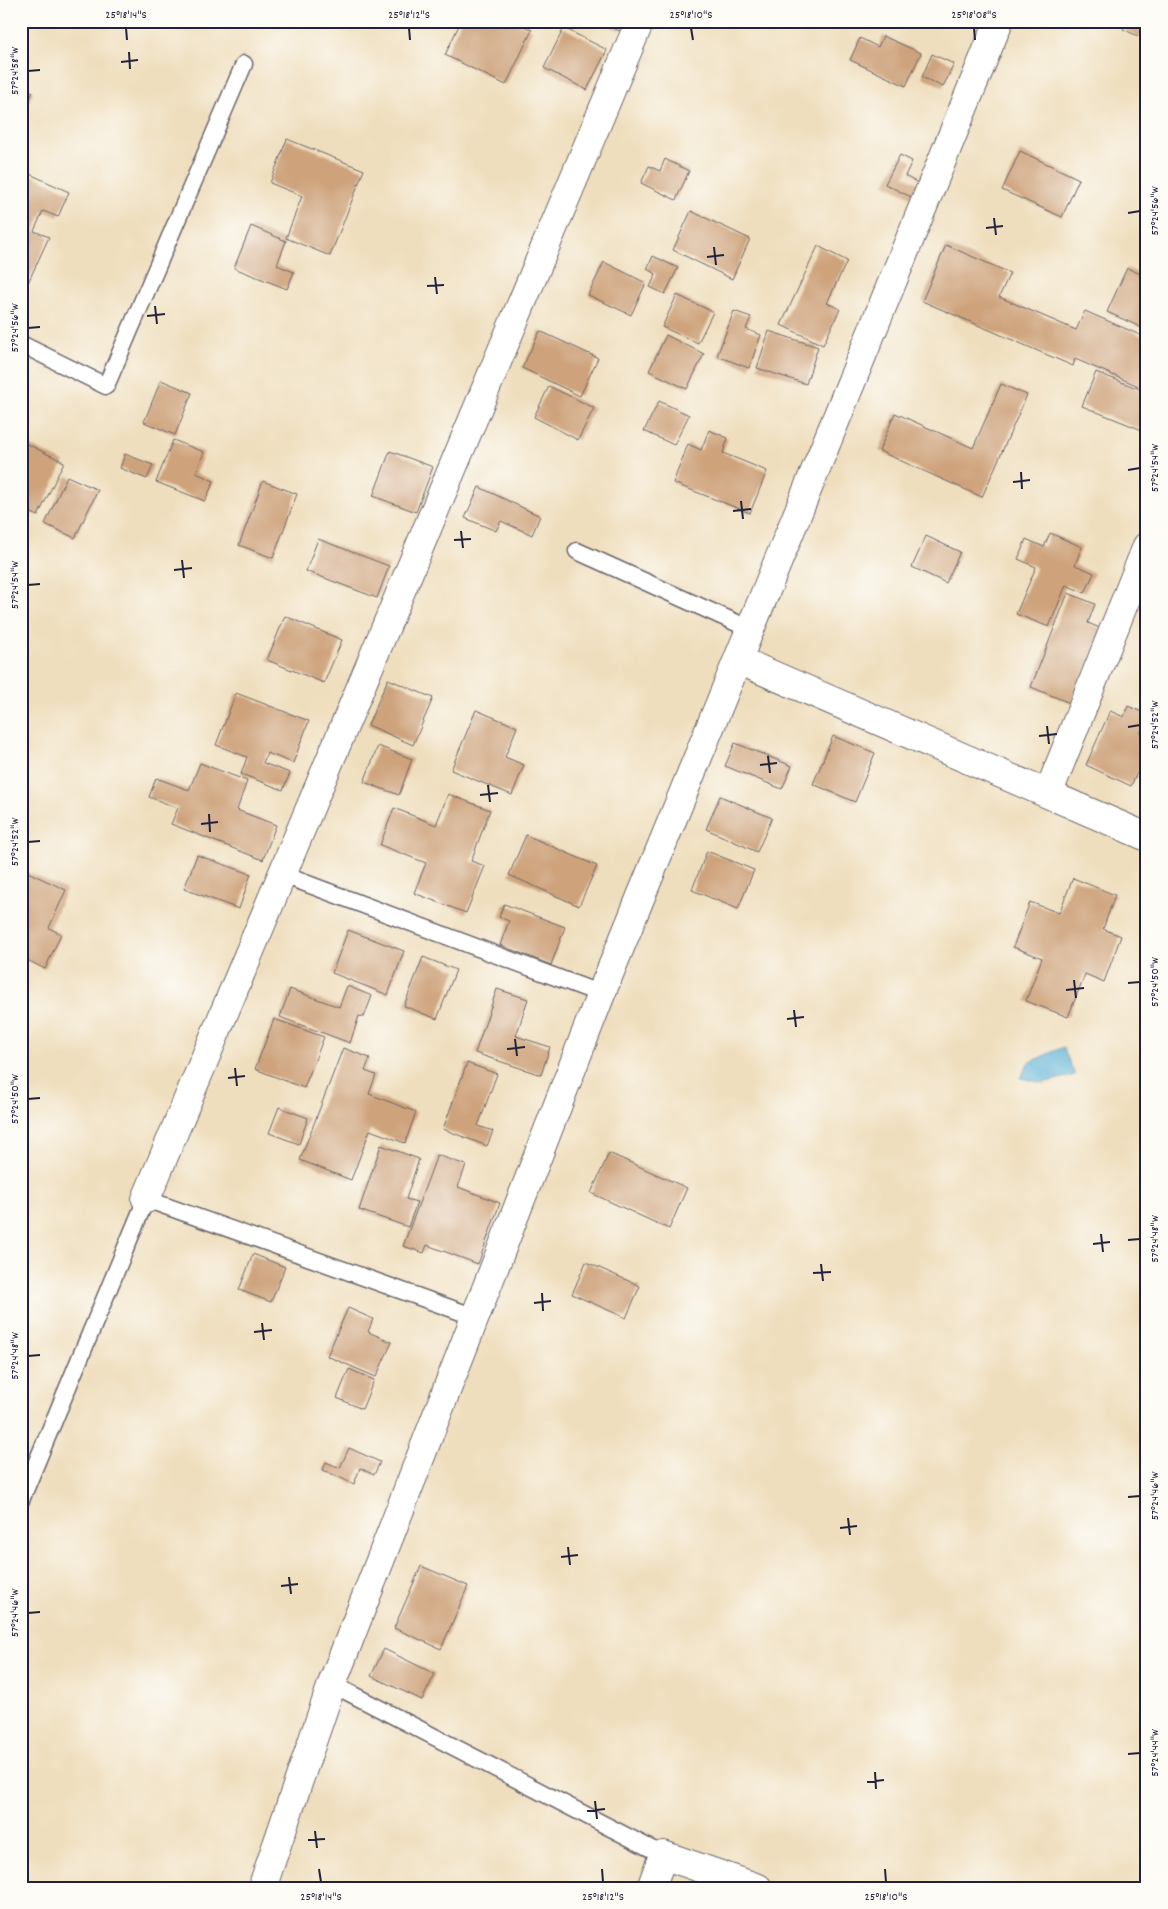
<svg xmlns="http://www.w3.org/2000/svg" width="1168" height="1909" font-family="Dekko,sans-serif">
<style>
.water{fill:#58b0d5;stroke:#3d6988}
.building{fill:#cea37c}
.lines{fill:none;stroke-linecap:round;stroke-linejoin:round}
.service-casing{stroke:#6a6468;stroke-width:19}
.minor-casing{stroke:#6a6468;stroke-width:30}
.service{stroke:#fff;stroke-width:16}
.minor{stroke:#fff;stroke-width:28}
.ticks{fill:none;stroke:#22223b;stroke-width:2}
.neatline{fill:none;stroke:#22223b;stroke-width:2}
.ticks-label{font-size:12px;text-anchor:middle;fill:#22223b}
</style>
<rect width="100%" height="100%" fill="#fdfcf7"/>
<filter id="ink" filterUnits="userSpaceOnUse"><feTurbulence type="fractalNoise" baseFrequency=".02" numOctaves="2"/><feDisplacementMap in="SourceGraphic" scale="10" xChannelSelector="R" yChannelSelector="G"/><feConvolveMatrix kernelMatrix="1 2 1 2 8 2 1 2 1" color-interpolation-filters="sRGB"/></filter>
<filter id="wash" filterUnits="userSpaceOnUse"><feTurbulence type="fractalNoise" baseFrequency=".0096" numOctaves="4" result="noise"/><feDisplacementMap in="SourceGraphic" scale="20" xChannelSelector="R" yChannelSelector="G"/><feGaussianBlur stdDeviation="1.12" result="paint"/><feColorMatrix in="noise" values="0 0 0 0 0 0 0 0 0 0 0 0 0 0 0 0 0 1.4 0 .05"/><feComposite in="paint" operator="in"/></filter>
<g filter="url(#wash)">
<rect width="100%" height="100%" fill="#efdebd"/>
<path class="water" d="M 1063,1047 L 1075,1075 L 1043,1083 L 1021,1078 L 1028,1063 Z"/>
<g id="blocks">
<path class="building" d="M 461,21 L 514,21 L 532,30 L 506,85 L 445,55 Z
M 598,21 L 624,21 L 620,31 Z
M 1126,21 L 1147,21 L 1147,33 L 1144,39 L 1123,29 Z
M 564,28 L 607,50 L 587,90 L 544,68 Z
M 883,36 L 921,53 L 906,86 L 850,60 L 860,38 L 878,47 Z
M 932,54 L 954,64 L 943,87 L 922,77 Z
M 21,86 L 33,92 L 21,119 Z
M 287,139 L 364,170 L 330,256 L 286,238 L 302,196 L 270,183 Z
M 1020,151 L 1079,179 L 1062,217 L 1002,190 Z
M 900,155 L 912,161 L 905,176 L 918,183 L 911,197 L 885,184 Z
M 665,159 L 689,171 L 676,200 L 641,183 L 649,166 L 660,171 Z
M 21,170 L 69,192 L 58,217 L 43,211 L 34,231 L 49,237 L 21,298 Z
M 691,211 L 750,239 L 732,279 L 673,250 Z
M 251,226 L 286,241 L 277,265 L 294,272 L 287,289 L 234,268 Z
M 946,245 L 1010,273 L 999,297 L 1076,330 L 1085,311 L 1147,338 L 1147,379 L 1143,388 L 1075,359 L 1073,366 L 922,301 Z
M 818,246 L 847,261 L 827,303 L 840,309 L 823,345 L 781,325 Z
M 653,256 L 678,268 L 665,294 L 650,287 L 656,274 L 647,269 Z
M 604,262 L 646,283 L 631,315 L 588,295 Z
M 1127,268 L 1147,277 L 1147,330 L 1107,312 Z
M 677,295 L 713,312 L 698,343 L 662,327 Z
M 734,311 L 751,317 L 746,329 L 761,335 L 749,368 L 717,356 Z
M 540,331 L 598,358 L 580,396 L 522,368 Z
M 769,331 L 818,347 L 806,384 L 757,368 Z
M 666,335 L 704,354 L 687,389 L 649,371 Z
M 1096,372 L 1147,392 L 1147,432 L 1082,406 Z
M 161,380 L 192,393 L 175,435 L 144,422 Z
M 1001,384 L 1027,395 L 982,497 L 879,451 L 895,413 L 973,448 Z
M 549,386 L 594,408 L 578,440 L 534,417 Z
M 659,401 L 689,415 L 674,445 L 644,431 Z
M 709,430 L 728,438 L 723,453 L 767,471 L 750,513 L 673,483 L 688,444 L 701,450 Z
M 173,440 L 204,452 L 196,473 L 214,481 L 205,501 L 156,482 Z
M 25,443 L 64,462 L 38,516 L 21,508 L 21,450 Z
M 390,451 L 433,467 L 416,512 L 373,496 Z
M 125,454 L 153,465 L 147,479 L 120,468 Z
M 67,476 L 98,490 L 75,538 L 45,524 Z
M 263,481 L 297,494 L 273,558 L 239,545 Z
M 479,487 L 540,516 L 532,535 L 501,521 L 496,531 L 465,518 Z
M 1050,533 L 1082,547 L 1075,565 L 1094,573 L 1085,593 L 1066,585 L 1049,627 L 1016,614 L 1036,567 L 1018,559 L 1026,539 L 1044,547 Z
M 926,536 L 960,552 L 946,583 L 912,567 Z
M 318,539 L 389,566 L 377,598 L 306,571 Z
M 1068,593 L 1095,604 L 1088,623 L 1102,629 L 1072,704 L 1031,687 Z
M 285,616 L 342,640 L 324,683 L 267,660 Z
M 388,679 L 433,698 L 413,745 L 368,725 Z
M 236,693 L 309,721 L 293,763 L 267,753 L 263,763 L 290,773 L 283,790 L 241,774 L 247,757 L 216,745 Z
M 1128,706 L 1147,714 L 1147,719 L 1140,734 L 1147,737 L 1147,751 L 1131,786 L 1086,765 L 1110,711 L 1124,717 Z
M 476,710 L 517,727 L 505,757 L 524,765 L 512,795 L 451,770 Z
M 833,736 L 875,753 L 855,802 L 813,784 Z
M 735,743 L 792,766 L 782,789 L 725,766 Z
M 378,746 L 412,759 L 399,795 L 364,782 Z
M 200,763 L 247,781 L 237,810 L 276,825 L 263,860 L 171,824 L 178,808 L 149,797 L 156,778 L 189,790 Z
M 448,794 L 490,810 L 471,861 L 485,866 L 466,913 L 414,893 L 426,863 L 380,845 L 394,808 L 436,825 Z
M 720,796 L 772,818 L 757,852 L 706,829 Z
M 526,835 L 597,866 L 579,906 L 509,875 Z
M 707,851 L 754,870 L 738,909 L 692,890 Z
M 197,855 L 251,874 L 239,909 L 184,889 Z
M 21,869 L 66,890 L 49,928 L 61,934 L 45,969 L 21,957 Z
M 1073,878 L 1115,895 L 1103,929 L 1121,936 L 1104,982 L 1085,974 L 1068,1017 L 1026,1001 L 1042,958 L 1013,947 L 1030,902 L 1059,913 Z
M 504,904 L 565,927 L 551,965 L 500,945 L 509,921 L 499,917 Z
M 348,930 L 404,951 L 388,995 L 332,973 Z
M 423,957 L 456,970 L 437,1019 L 404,1006 Z
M 347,986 L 372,996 L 364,1017 L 359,1016 L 350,1043 L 280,1017 L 290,989 L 339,1007 Z
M 497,989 L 528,999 L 516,1036 L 550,1047 L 541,1075 L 475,1053 Z
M 274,1019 L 324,1037 L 304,1088 L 255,1069 Z
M 343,1048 L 370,1058 L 365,1071 L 376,1075 L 369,1094 L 416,1112 L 405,1143 L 370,1130 L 351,1180 L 300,1160 Z
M 467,1063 L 497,1074 L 478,1126 L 493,1131 L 487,1146 L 443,1129 Z
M 279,1107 L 308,1118 L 299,1144 L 269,1133 Z
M 381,1145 L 419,1159 L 406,1199 L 417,1202 L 408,1227 L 359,1210 Z
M 609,1153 L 687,1188 L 669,1229 L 591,1193 Z
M 437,1155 L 466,1165 L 458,1187 L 500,1203 L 478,1264 L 427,1245 L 424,1253 L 403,1246 Z
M 253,1254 L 285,1267 L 271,1302 L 239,1290 Z
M 586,1262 L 640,1286 L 626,1318 L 572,1294 Z
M 348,1308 L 373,1319 L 368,1332 L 392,1342 L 376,1377 L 327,1356 Z
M 349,1369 L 374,1380 L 362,1409 L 337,1398 Z
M 349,1448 L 380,1462 L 374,1475 L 360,1468 L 354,1484 L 323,1470 L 326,1462 L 340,1468 Z
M 421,1566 L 468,1586 L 441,1649 L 394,1628 Z
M 384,1649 L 435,1674 L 422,1700 L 371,1676 Z"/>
</g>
</g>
<g filter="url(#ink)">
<use href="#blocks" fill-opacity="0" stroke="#6a6468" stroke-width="1"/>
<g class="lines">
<g class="service-casing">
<path id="service" d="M 21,344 L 106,386 L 244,64
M 577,551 L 750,629
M 281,874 L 601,994
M 21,1500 L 146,1199 L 475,1317
M 332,1684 L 663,1855"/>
</g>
<g class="minor-casing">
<path id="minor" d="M 738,660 L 1147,837
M 1048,794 L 1147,546
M 146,1199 L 640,21
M 262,1888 L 332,1684 L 601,994 L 999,21
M 651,1888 L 663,1855 L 758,1888"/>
</g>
<use href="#service" class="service"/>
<use href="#minor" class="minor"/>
</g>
</g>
<path class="ticks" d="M 126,28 L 127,40M 409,28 L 410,40M 691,28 L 693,40M 974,28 L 975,40M 129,52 L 130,69M 121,62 L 138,60M 28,71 L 40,70M 1128,213 L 1140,211M 994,218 L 996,235M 986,228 L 1003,226M 714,247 L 716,265M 707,257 L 724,255M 435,277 L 437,294M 427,286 L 444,285M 155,306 L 157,324M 147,316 L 165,314M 28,328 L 40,327M 1128,470 L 1140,468M 1021,472 L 1022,489M 1013,482 L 1030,480M 741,501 L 743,519M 733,511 L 751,509M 461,531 L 463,548M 454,540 L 471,539M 182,560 L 184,578M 174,570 L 192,568M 28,585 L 40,584M 1047,726 L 1049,744M 1128,727 L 1140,725M 1039,736 L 1057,734M 768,756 L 770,773M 760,765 L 777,763M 488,785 L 490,802M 480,795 L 498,793M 209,814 L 210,832M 201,824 L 218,822M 28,842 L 40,841M 1074,980 L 1076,998M 1128,983 L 1140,982M 1066,990 L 1084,988M 794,1010 L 796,1027M 787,1019 L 804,1017M 515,1039 L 517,1056M 507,1049 L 525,1047M 235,1068 L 237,1086M 228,1078 L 245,1076M 28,1099 L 40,1098M 1101,1234 L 1103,1252M 1128,1240 L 1140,1239M 1093,1244 L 1110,1242M 821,1264 L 823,1281M 813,1273 L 831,1272M 542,1293 L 543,1311M 534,1303 L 551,1301M 262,1323 L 264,1340M 254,1332 L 272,1330M 28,1356 L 40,1355M 1128,1497 L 1140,1496M 848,1518 L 850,1535M 840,1528 L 857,1526M 568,1547 L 570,1565M 561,1557 L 578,1555M 289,1577 L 291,1594M 281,1586 L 298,1584M 28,1613 L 40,1612M 1128,1754 L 1140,1753M 875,1772 L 876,1789M 867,1782 L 884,1780M 595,1801 L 597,1819M 587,1811 L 605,1809M 315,1831 L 317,1848M 308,1840 L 325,1839M 319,1869 L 321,1882M 602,1869 L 603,1882M 885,1869 L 886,1882"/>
<rect width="1168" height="1909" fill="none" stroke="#fdfcf7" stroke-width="55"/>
<rect x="28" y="28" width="1112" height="1854" class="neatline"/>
<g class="ticks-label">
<text x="126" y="18">25°18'14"S</text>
<text x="409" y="18">25°18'12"S</text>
<text x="691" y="18">25°18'10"S</text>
<text x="974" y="18">25°18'08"S</text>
<text transform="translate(14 71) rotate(-90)" y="4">57°24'58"W</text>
<text transform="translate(1154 211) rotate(-90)" y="4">57°24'56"W</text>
<text transform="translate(14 328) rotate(-90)" y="4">57°24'56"W</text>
<text transform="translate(1154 468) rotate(-90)" y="4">57°24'54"W</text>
<text transform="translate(14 585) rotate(-90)" y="4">57°24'54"W</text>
<text transform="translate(1154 725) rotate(-90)" y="4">57°24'52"W</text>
<text transform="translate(14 842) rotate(-90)" y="4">57°24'52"W</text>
<text transform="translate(1154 982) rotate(-90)" y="4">57°24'50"W</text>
<text transform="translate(14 1099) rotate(-90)" y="4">57°24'50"W</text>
<text transform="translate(1154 1239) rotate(-90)" y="4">57°24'48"W</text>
<text transform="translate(14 1356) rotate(-90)" y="4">57°24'48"W</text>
<text transform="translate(1154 1496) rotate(-90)" y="4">57°24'46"W</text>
<text transform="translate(14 1613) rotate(-90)" y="4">57°24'46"W</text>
<text transform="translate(1154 1753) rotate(-90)" y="4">57°24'44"W</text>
<text x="321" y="1900">25°18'14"S</text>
<text x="603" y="1900">25°18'12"S</text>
<text x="886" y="1900">25°18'10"S</text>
</g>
</svg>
